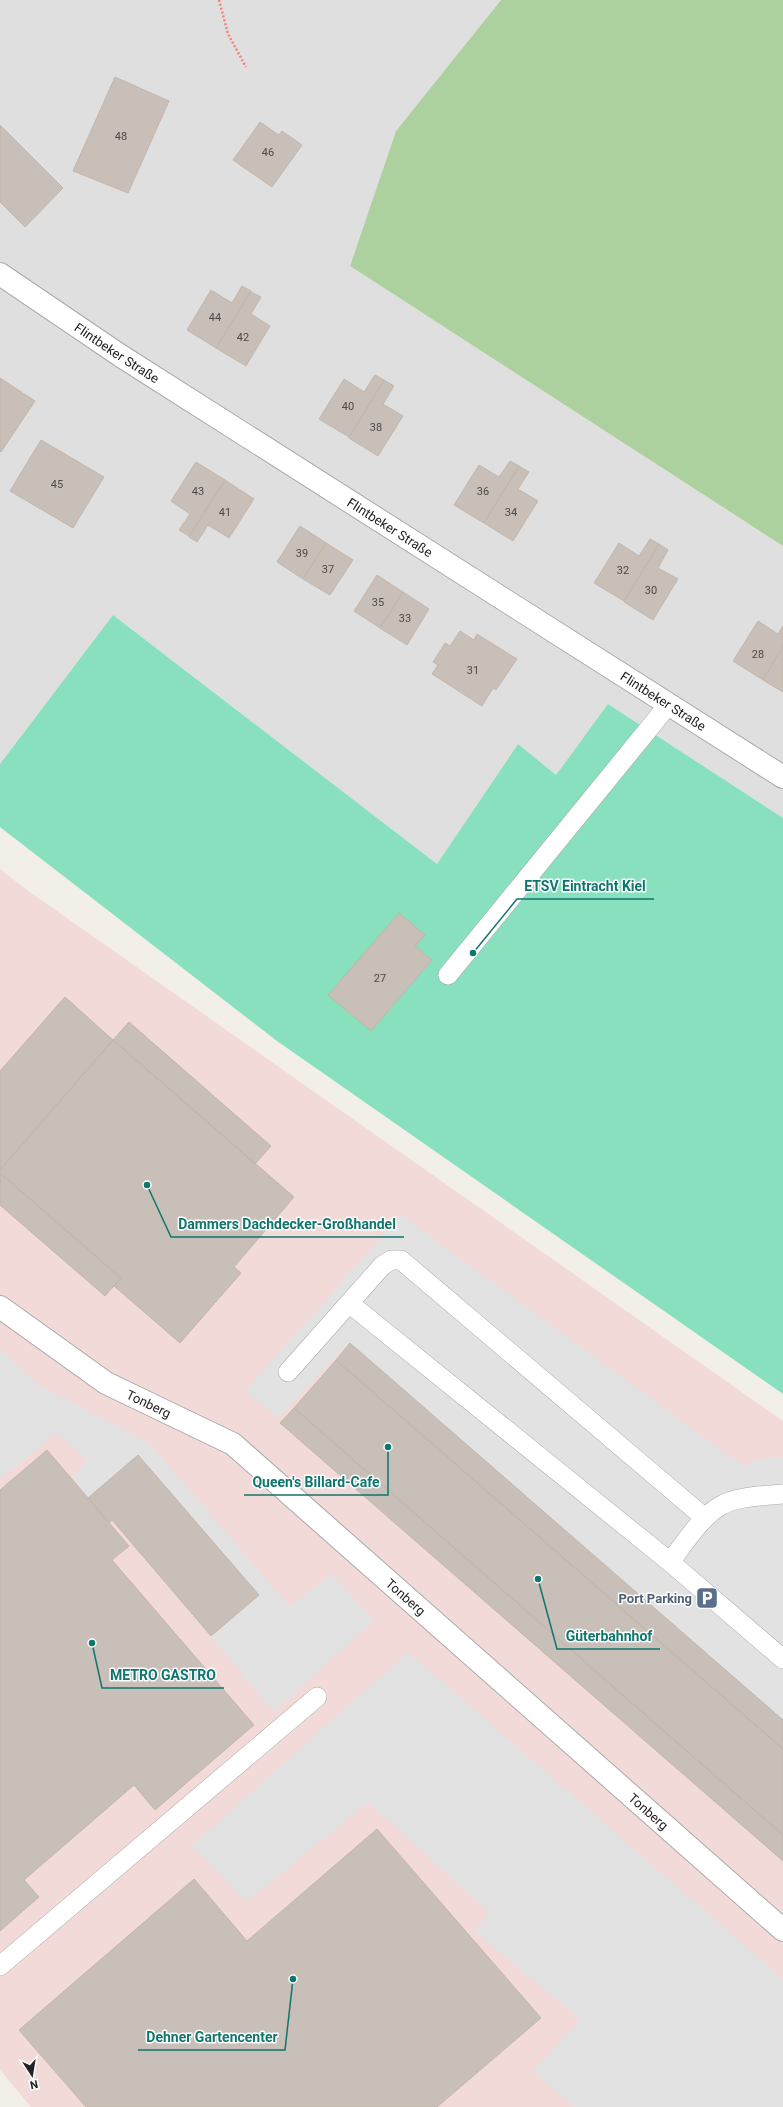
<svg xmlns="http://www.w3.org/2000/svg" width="783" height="2107" font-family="Roboto,sans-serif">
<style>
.residential{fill:#e0dfdf}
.commercial{fill:#f2dad9}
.forest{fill:#add19e}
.pitch{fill:#88e0be}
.parking{fill:#e2e2e2}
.building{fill:#c7bfb8;stroke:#c4b6ab}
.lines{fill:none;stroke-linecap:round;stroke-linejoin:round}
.service-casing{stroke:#a9a9a9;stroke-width:20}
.minor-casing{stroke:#a9a9a9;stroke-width:24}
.path{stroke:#fa8072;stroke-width:2.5;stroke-dasharray:2 2;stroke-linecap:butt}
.service{stroke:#fff;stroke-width:19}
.minor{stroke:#fff;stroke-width:22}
.labels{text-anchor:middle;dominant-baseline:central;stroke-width:3;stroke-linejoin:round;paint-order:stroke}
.number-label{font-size:11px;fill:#4b4948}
.street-label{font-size:13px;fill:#222;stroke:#fff}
.service-label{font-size:13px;font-weight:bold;fill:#4e5e75;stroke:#fff;text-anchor:end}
.leader{fill:none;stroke:#0f766e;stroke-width:1.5}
.callout-dot{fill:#0f766e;stroke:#fff;stroke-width:1.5}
.callout-label{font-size:14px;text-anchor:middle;font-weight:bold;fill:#0f766e;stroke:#fff;stroke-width:3;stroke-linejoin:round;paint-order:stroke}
</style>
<rect width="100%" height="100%" fill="#f2efe9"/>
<path class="residential" d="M 0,0 L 501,0 L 396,131 L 350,266 L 783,546 L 783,818 L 608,704 L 556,775 L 518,744 L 437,864 L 113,615 L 0,764 Z"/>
<path class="commercial" d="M 0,869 L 27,890 L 783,1421 L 783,2107 L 31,2107 L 0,2070 Z"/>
<path class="forest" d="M 501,0 L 783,0 L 783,546 L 350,266 L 396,131 Z"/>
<path class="pitch" d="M 113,615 L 437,864 L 518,744 L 556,775 L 608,704 L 783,818 L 783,1394 L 277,1041 L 0,827 L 0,764 Z"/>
<path class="parking" d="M 401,1215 L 729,1456 L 744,1465 L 762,1459 L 783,1457 L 783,1730 L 345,1346 L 278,1418 L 245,1391 Z
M 0,1350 L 39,1385 L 149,1443 L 289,1606 L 331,1574 L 374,1620 L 274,1712 L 112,1520 L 88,1498 L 73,1477 L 87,1460 L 56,1433 L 0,1479 Z
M 408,1652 L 783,1979 L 783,2107 L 574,2107 L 532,2070 L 580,2020 L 474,1931 L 489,1913 L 368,1802 L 246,1902 L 191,1846 Z"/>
<path class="building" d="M 115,77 L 169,101 L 128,193 L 73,171 Z
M 260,122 L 279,135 L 282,131 L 302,145 L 272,187 L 233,160 Z
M 0,125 L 63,188 L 25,227 L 0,202 Z
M 242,286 L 251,291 L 216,348 L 187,330 L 211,290 L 232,303 Z
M 251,292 L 261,297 L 251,314 L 270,326 L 246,366 L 216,348 Z
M 375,375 L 384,380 L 349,437 L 319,419 L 344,379 L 364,392 Z
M 0,378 L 35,401 L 1,452 L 0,451 Z
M 384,380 L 394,386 L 383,404 L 403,416 L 378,456 L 349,438 Z
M 41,440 L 104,477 L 73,528 L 10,491 Z
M 510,461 L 519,466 L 484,523 L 454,505 L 479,465 L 499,477 Z
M 196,462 L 225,480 L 189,536 L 179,530 L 190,514 L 171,501 Z
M 519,466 L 529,472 L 518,489 L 538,501 L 513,541 L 484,523 Z
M 225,480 L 254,499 L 229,538 L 208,525 L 197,542 L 189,537 Z
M 300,526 L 326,543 L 303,579 L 277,562 Z
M 650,539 L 659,544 L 624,601 L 594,583 L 619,543 L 639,556 Z
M 326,543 L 353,560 L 330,595 L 303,579 Z
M 659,544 L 668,550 L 658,568 L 678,579 L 653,620 L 624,602 Z
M 377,575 L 403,592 L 380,628 L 354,611 Z
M 403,592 L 429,609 L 407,645 L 380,628 Z
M 758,621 L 778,634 L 783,626 L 783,646 L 763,680 L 733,661 Z
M 460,631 L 474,640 L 477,634 L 517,659 L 496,690 L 493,688 L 482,706 L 432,674 L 438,665 L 433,662 L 445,643 L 450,646 Z
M 783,646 L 783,692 L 763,680 Z
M 399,913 L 425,935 L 415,946 L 432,960 L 371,1031 L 328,995 Z
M 65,997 L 113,1040 L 0,1170 L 0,1071 Z
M 129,1022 L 271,1146 L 255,1164 L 113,1040 Z
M 113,1040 L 294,1197 L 234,1267 L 241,1273 L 180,1343 L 114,1286 L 121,1278 L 0,1173 L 0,1170 Z
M 0,1173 L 121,1278 L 105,1296 L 0,1205 Z
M 350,1343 L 783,1720 L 783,1749 L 336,1360 Z
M 336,1360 L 783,1749 L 783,1835 L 294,1408 Z
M 294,1408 L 783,1835 L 783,1861 L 280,1423 Z
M 47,1450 L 129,1546 L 112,1560 L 254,1725 L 155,1810 L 134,1785 L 24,1880 L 39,1897 L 0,1931 L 0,1490 Z
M 138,1455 L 259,1595 L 211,1636 L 112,1520 L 109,1523 L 88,1498 Z
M 377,1829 L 541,2018 L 437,2107 L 86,2107 L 19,2030 L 194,1879 L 247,1941 Z"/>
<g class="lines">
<g class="service-casing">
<path id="service" d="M 448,975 L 669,704
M 349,1303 L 670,1562
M 288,1372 L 382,1266 L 391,1260 L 401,1260 L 705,1518
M 783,1494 C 764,1496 736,1496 720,1506 C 699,1519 685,1543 670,1562 L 783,1659
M 0,1966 L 317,1697"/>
</g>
<g class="minor-casing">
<g id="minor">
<path id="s1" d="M 0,274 L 121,356 L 783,777"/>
<path id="s2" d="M 0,1307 L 106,1383 L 233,1444 L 783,1930"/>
</g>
</g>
<path class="path" d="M 219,0 L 228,34 L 246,67"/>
<use href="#service" class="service"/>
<use href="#minor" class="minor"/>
</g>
<defs>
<g id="parking-square" transform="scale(1.15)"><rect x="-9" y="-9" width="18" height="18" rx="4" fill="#5c6f8a" stroke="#fff"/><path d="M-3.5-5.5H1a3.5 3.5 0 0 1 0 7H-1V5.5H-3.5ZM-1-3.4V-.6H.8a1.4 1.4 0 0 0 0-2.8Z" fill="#fff"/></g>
</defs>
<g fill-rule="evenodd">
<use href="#parking-square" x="707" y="1598"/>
</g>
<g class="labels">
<g class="number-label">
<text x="121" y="136">48</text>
<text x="268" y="152">46</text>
<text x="215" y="317">44</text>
<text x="243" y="337">42</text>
<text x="348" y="406">40</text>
<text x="376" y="427">38</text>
<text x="57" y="484">45</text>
<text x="198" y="491">43</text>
<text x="483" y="491">36</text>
<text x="225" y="512">41</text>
<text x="511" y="512">34</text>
<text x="302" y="553">39</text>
<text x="328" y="569">37</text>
<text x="623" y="570">32</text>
<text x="651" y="590">30</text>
<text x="378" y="602">35</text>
<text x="405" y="618">33</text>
<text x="758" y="654">28</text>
<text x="473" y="670">31</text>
<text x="380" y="978">27</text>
</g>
<g class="street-label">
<text stroke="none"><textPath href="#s1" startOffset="141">Flintbeker Straße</textPath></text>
<text stroke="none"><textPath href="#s1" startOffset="465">Flintbeker Straße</textPath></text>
<text stroke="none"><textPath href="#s1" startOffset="789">Flintbeker Straße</textPath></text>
<text stroke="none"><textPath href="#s2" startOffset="178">Tonberg</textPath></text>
<text stroke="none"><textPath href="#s2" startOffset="502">Tonberg</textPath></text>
<text stroke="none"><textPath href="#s2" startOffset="826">Tonberg</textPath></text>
</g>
<g class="service-label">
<text x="692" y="1598">Port Parking</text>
</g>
</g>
<path class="leader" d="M473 953L517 899H654M147 1185L171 1237H404M388 1447L388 1495H244M538 1579L557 1649H660M92 1643L102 1688H224M293 1979L285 2050H138"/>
<g class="callout-dot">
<circle cx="473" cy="953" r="4"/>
<circle cx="147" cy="1185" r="4"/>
<circle cx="388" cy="1447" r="4"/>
<circle cx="538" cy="1579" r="4"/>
<circle cx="92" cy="1643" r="4"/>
<circle cx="293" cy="1979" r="4"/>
</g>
<g class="callout-label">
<text x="585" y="891">ETSV Eintracht Kiel</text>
<text x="287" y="1229">Dammers Dachdecker-Großhandel</text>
<text x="316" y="1487">Queen's Billard-Cafe</text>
<text x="609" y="1641">Güterbahnhof</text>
<text x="163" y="1680">METRO GASTRO</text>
<text x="212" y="2042">Dehner Gartencenter</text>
</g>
<g transform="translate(32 2075) rotate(168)" stroke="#ffffff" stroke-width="3" paint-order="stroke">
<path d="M0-3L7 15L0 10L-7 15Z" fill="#222222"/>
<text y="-6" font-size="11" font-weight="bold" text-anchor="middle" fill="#222222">N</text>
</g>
</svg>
